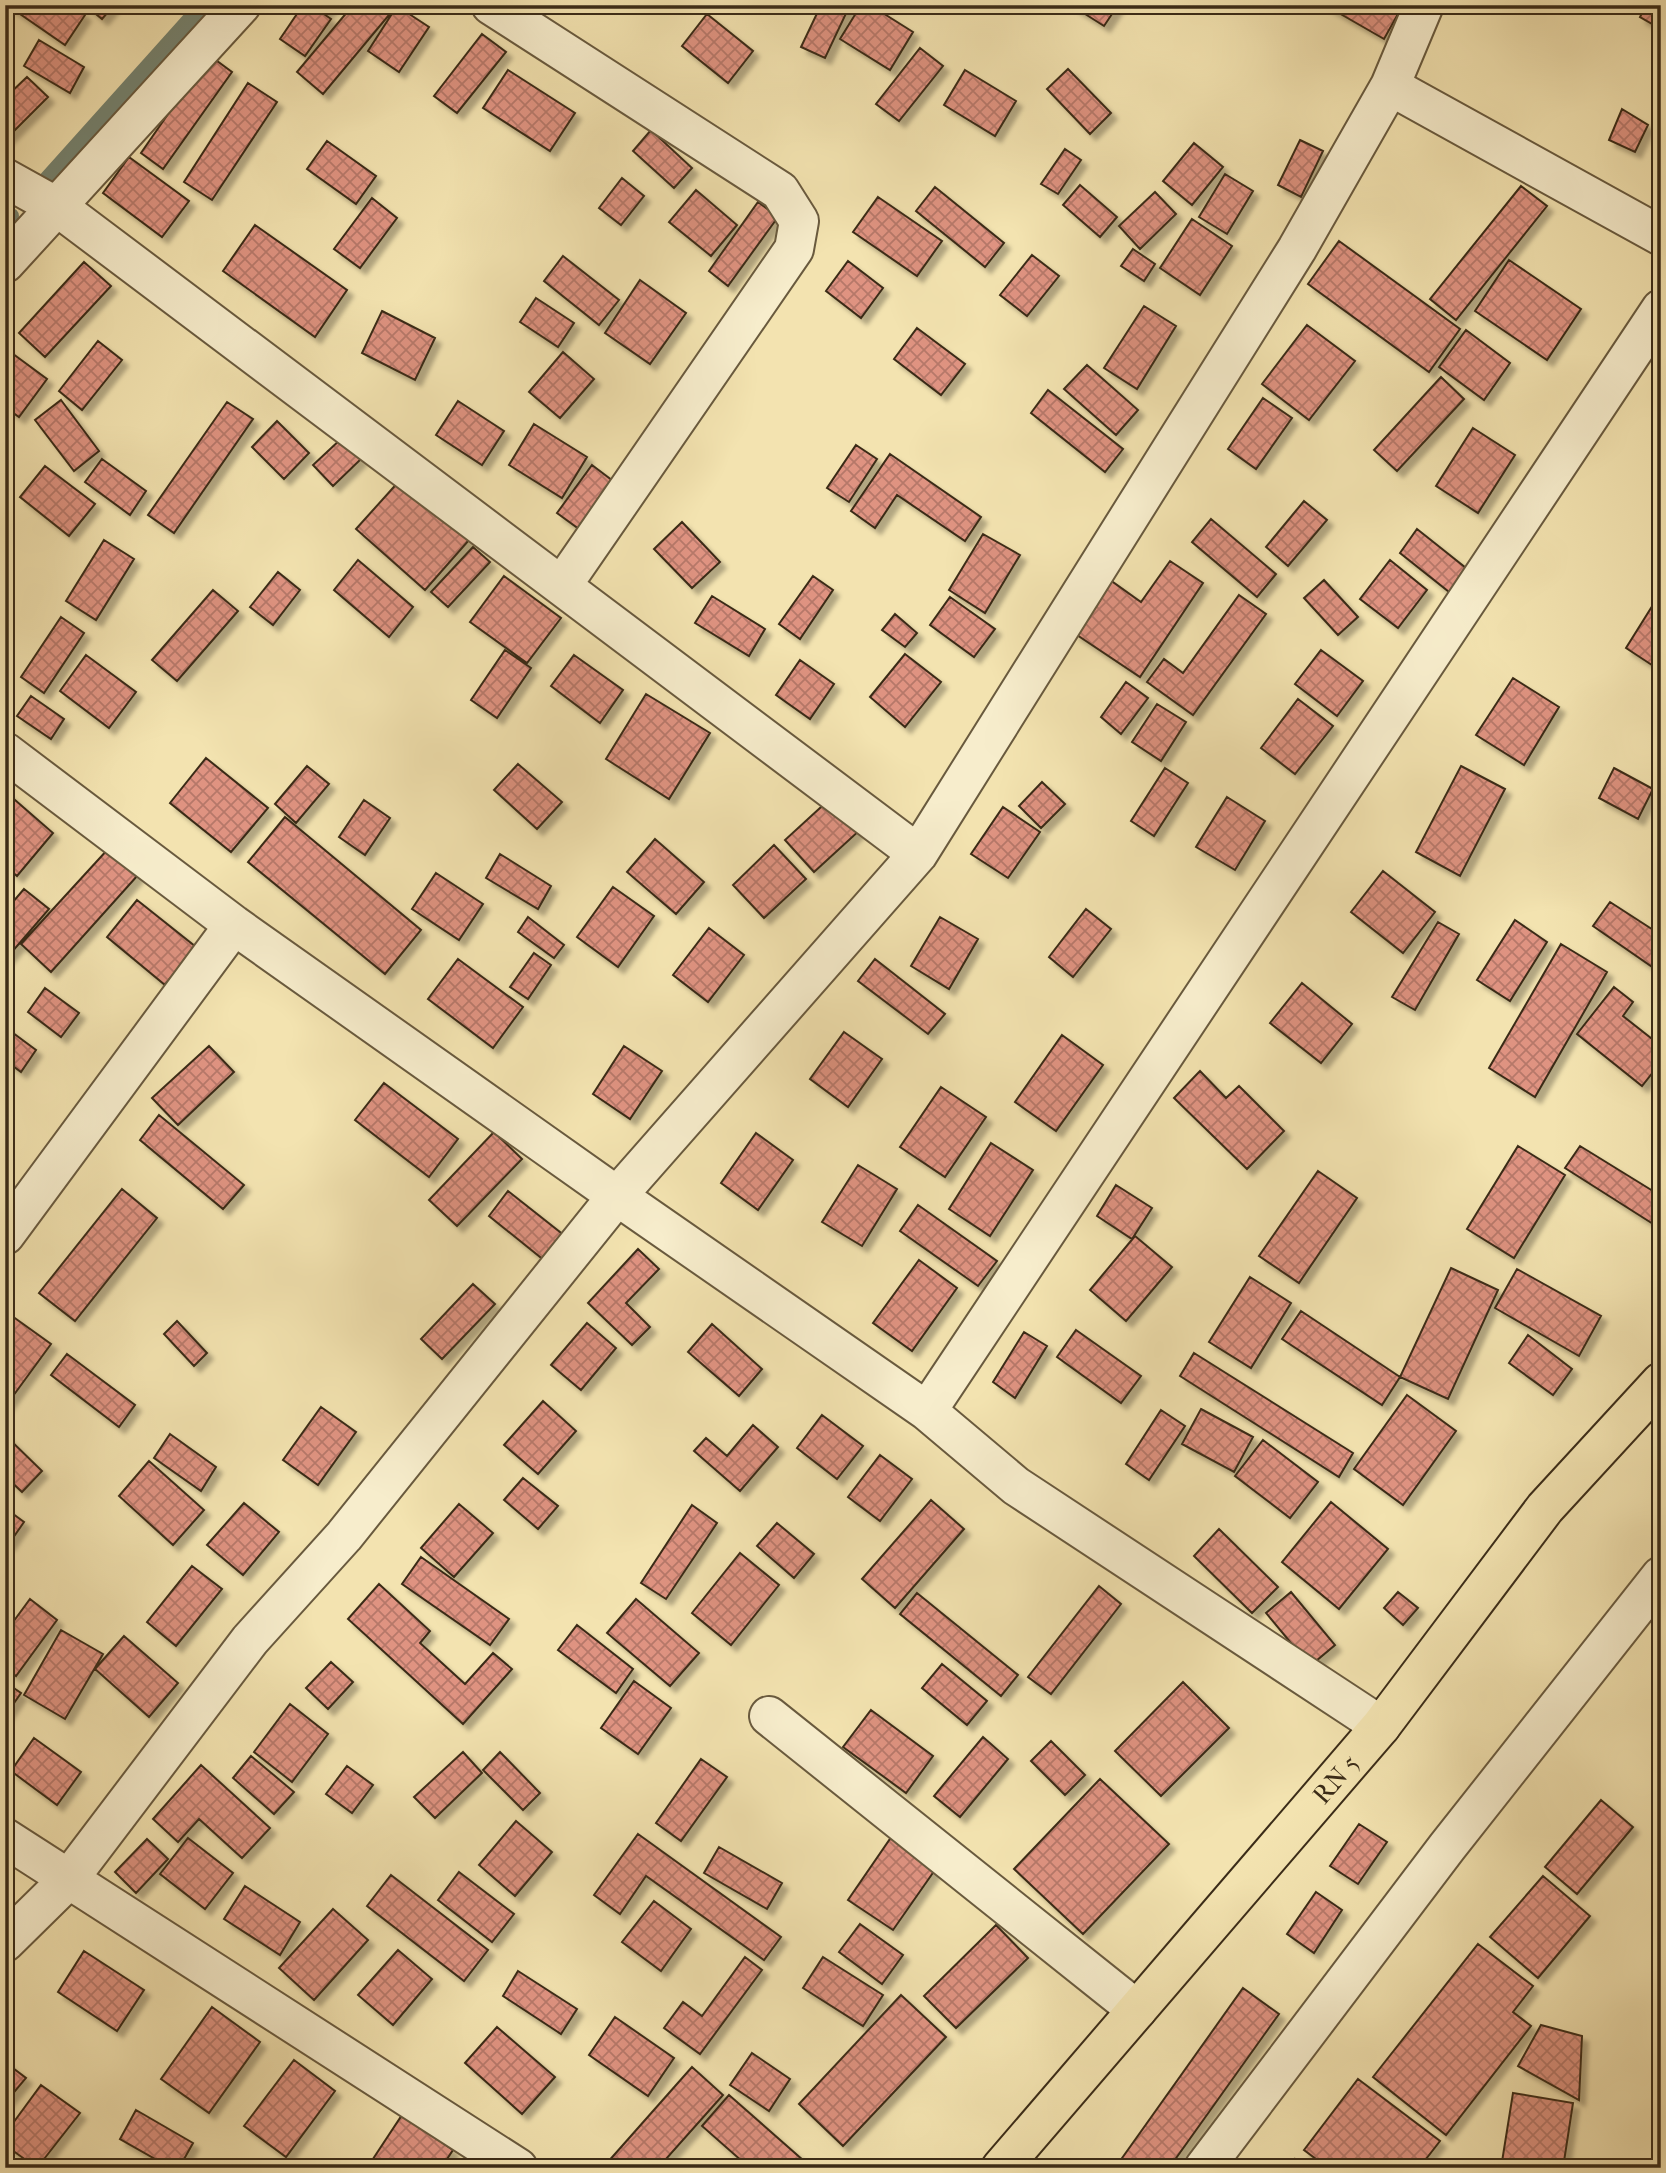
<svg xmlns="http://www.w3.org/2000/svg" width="1666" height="2173" font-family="'IM FELL French Canon',serif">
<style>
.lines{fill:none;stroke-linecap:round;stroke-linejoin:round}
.stream{stroke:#758472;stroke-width:16}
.building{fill:url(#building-cross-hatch);stroke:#3b2c18;stroke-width:2;filter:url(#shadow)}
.minor-casing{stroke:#695a3e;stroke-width:42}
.major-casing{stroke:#3b2c18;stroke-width:42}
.minor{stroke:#f7edcc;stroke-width:38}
.major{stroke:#f3e3b0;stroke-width:38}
.labels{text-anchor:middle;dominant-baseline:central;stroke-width:7;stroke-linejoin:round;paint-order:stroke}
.street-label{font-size:26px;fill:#3b2c18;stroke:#f7edcc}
</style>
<defs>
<pattern id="building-cross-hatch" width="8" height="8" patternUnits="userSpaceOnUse" patternTransform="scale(1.75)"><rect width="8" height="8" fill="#df9381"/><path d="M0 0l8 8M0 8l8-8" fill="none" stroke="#b67869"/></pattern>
<filter id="shadow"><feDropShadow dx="6" dy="6" stdDeviation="2" flood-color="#0004"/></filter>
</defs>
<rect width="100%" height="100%" fill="#f3e3b0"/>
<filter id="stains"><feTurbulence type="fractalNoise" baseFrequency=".00286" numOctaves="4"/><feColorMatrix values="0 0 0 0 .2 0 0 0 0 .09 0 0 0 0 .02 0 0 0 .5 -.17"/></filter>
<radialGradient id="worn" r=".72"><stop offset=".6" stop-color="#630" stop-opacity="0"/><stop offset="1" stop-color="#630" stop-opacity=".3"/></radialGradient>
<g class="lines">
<path class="stream" d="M 46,180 L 203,5
M 5,222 L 11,216"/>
</g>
<path class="building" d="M 7,5 L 72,5 L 85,15 L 65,45 Z
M 85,5 L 114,5 L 102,19 Z
M 303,5 L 311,5 L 331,19 L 305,56 L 280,39 Z
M 318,5 L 334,5 L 324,13 Z
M 353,5 L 390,5 L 394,9 L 323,94 L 297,72 Z
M 821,5 L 850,5 L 825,58 L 801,47 Z
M 861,5 L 870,5 L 913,32 L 890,70 L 840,39 Z
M 1071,5 L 1118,5 L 1104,26 Z
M 1325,5 L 1403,5 L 1384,39 Z
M 1646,5 L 1661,5 L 1661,29 L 1640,17 Z
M 397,6 L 429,27 L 399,72 L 368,51 Z
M 707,14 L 753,51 L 728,83 L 682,46 Z
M 482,34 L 506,52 L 457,113 L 434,96 Z
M 39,40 L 84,67 L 70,93 L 24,66 Z
M 920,48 L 943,66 L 899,121 L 876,104 Z
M 209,55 L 232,72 L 163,169 L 141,153 Z
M 1068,69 L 1111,113 L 1090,134 L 1047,89 Z
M 508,70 L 575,113 L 550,151 L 483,108 Z
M 965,70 L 1016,101 L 995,136 L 944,105 Z
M 27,77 L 48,97 L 5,140 L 5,98 Z
M 248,83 L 277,102 L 212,200 L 184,182 Z
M 1622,109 L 1648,125 L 1635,152 L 1609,140 Z
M 651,130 L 692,168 L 674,188 L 633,151 Z
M 1300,140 L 1323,151 L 1301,197 L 1278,185 Z
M 327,141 L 376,176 L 356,204 L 307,169 Z
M 1194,143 L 1223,167 L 1192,205 L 1163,181 Z
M 1065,149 L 1081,160 L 1058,194 L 1041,184 Z
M 129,157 L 189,201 L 162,237 L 103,193 Z
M 1225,174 L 1253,191 L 1227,234 L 1199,217 Z
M 622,178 L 644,196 L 621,225 L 599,208 Z
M 1080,185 L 1117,217 L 1100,237 L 1063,205 Z
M 1521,186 L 1547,206 L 1456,320 L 1430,299 Z
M 935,187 L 1004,243 L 985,267 L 916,211 Z
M 696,190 L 737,225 L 711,256 L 669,222 Z
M 1155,192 L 1176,214 L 1140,249 L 1119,226 Z
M 878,197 L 942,241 L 917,276 L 853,232 Z
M 372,198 L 397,218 L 360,268 L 334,249 Z
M 758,202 L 778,217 L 728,286 L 709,271 Z
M 1192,219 L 1232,246 L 1200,295 L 1160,268 Z
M 255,225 L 347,290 L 315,337 L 223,271 Z
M 1339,241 L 1460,329 L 1429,372 L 1308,284 Z
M 1133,249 L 1155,264 L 1144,281 L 1121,266 Z
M 1032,255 L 1059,276 L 1027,316 L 1000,295 Z
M 563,256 L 619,300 L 599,325 L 544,281 Z
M 1509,260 L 1581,309 L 1547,360 L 1475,311 Z
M 848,261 L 883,288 L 861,318 L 826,291 Z
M 84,262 L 111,286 L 45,357 L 19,333 Z
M 640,280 L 686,313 L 650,364 L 605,333 Z
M 536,298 L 574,323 L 558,347 L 520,322 Z
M 1144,306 L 1176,326 L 1137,389 L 1104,368 Z
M 382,311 L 435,338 L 415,380 L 362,353 Z
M 1307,325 L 1355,361 L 1309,420 L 1262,384 Z
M 917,328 L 965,364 L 941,395 L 894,359 Z
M 1466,330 L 1510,363 L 1484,400 L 1439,367 Z
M 98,341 L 122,360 L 82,410 L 59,391 Z
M 5,348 L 47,379 L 19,417 L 5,407 Z
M 563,352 L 594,379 L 560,418 L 529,392 Z
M 1087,365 L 1138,410 L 1116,435 L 1064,389 Z
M 1441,377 L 1464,399 L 1397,471 L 1374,450 Z
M 1048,390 L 1123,449 L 1105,472 L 1031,413 Z
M 1263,398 L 1292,418 L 1256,469 L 1228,449 Z
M 61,400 L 99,451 L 74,471 L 35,420 Z
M 458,401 L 504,431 L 482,465 L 436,435 Z
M 227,402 L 253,419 L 174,533 L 148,515 Z
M 277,421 L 309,453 L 284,479 L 252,447 Z
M 534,424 L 587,457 L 562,498 L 509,465 Z
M 1473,428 L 1515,455 L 1478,513 L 1436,486 Z
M 342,438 L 361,459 L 333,486 L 313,465 Z
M 856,445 L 877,459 L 849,502 L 827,488 Z
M 890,454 L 981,517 L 965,541 L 897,495 L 875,528 L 851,511 Z
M 102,459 L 146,491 L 130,515 L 85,482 Z
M 592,465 L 613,481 L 579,529 L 557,513 Z
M 45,466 L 95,504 L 69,536 L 20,497 Z
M 401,479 L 469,540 L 425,590 L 356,529 Z
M 1304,501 L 1327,520 L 1288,566 L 1266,547 Z
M 1211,519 L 1276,574 L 1257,597 L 1192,542 Z
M 682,522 L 720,562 L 692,588 L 654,549 Z
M 1417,529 L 1476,576 L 1458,599 L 1400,553 Z
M 983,534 L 1020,555 L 985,613 L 949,590 Z
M 104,540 L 134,559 L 96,620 L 66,601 Z
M 473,547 L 490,562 L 448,607 L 431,592 Z
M 358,560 L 413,607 L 389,637 L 334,590 Z
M 1390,560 L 1427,590 L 1398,628 L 1360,599 Z
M 1170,561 L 1203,583 L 1140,677 L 1074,633 L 1110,580 L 1141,602 Z
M 278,572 L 300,590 L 273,625 L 250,607 Z
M 504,576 L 561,618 L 527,663 L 470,622 Z
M 813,576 L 833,590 L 800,639 L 779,624 Z
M 1324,580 L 1358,617 L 1338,635 L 1304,598 Z
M 213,590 L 238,611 L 177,681 L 152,660 Z
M 1661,592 L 1661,671 L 1626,648 Z
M 1239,595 L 1266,614 L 1193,715 L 1147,682 L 1164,659 L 1183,673 Z
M 712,596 L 765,629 L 749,656 L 695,623 Z
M 950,597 L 995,629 L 974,657 L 930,625 Z
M 895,614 L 917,633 L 905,647 L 882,630 Z
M 61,617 L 84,633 L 44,693 L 21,677 Z
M 505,650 L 531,668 L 497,718 L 471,700 Z
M 1321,650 L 1363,681 L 1337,716 L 1295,684 Z
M 905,654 L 941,682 L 905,727 L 870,697 Z
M 86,655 L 136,692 L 109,728 L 60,691 Z
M 574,655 L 623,690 L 600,723 L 551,686 Z
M 800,660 L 834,684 L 810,719 L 776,695 Z
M 1513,678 L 1559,707 L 1524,765 L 1476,735 Z
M 1126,682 L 1148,698 L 1121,734 L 1101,717 Z
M 646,694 L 710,733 L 669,799 L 606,759 Z
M 31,696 L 64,719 L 51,739 L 17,716 Z
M 1298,699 L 1333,726 L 1295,774 L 1261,748 Z
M 1157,704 L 1186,722 L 1161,761 L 1132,742 Z
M 206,758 L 268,808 L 231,852 L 170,803 Z
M 518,764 L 562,802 L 537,829 L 494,790 Z
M 307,766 L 329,784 L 296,823 L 275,804 Z
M 1461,766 L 1505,789 L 1460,876 L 1416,852 Z
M 1165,768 L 1188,783 L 1154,836 L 1131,821 Z
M 1614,768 L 1653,789 L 1638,819 L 1599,798 Z
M 1042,782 L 1065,804 L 1041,828 L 1019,806 Z
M 7,793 L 53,833 L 17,876 L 5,866 Z
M 832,797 L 861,829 L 814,872 L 785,840 Z
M 1227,797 L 1265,821 L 1235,870 L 1196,847 Z
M 364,800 L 390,818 L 365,855 L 339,837 Z
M 1003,807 L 1040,832 L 1008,878 L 971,854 Z
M 285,817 L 421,930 L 385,974 L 248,862 Z
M 655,839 L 704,882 L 676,914 L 627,872 Z
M 774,845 L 806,879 L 764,918 L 733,885 Z
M 109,848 L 138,875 L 51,972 L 21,944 Z
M 500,854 L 551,886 L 538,909 L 486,878 Z
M 1383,871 L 1435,912 L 1403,953 L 1351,912 Z
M 436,873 L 483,904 L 459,940 L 412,909 Z
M 613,887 L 654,916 L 618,967 L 577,937 Z
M 24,889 L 49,909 L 5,960 L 5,911 Z
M 137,900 L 196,947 L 165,985 L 107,937 Z
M 1610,902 L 1661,935 L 1661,973 L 1593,926 Z
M 1086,909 L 1111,929 L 1073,977 L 1049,957 Z
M 528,917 L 564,945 L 554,958 L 518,932 Z
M 940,917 L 978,939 L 949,989 L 911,966 Z
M 1515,920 L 1547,942 L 1510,1001 L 1477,980 Z
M 1438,922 L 1459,934 L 1415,1010 L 1392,997 Z
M 709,928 L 744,955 L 708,1002 L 673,975 Z
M 1561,944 L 1607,972 L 1535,1097 L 1489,1068 Z
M 534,953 L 551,965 L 528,999 L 510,987 Z
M 458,959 L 523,1007 L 493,1048 L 428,999 Z
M 875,959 L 945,1014 L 928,1034 L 858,981 Z
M 1302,983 L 1352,1024 L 1321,1063 L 1270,1023 Z
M 1614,987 L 1633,1002 L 1623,1016 L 1661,1046 L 1661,1062 L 1642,1086 L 1577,1034 Z
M 45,988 L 79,1013 L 61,1037 L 28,1012 Z
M 5,1027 L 36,1050 L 21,1072 L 5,1060 Z
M 844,1032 L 882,1059 L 848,1107 L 810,1079 Z
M 1062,1035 L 1103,1065 L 1056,1131 L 1015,1102 Z
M 209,1046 L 234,1072 L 178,1125 L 152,1098 Z
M 624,1046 L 662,1071 L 630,1119 L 593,1094 Z
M 1200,1071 L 1226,1098 L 1239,1086 L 1284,1131 L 1247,1169 L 1174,1098 Z
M 384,1083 L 458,1139 L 429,1177 L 355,1120 Z
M 941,1087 L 986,1117 L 945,1177 L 900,1147 Z
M 159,1115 L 244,1185 L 223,1209 L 140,1140 Z
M 494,1132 L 522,1159 L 457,1226 L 429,1200 Z
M 756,1133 L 793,1160 L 758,1210 L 721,1183 Z
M 991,1143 L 1033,1170 L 990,1236 L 949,1209 Z
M 1518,1146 L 1565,1175 L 1514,1258 L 1467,1229 Z
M 1580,1146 L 1661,1196 L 1661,1229 L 1565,1168 Z
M 858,1165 L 897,1189 L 862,1246 L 822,1222 Z
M 1318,1171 L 1357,1198 L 1299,1283 L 1259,1256 Z
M 1116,1185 L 1152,1208 L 1132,1239 L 1097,1216 Z
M 122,1189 L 157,1218 L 75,1321 L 39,1293 Z
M 508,1191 L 570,1240 L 550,1265 L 489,1216 Z
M 918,1205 L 997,1261 L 978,1286 L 900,1231 Z
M 1135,1236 L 1172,1267 L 1126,1321 L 1090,1290 Z
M 638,1249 L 659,1269 L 626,1303 L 650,1327 L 632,1345 L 588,1303 Z
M 919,1260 L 957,1288 L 912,1351 L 873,1323 Z
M 1451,1268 L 1498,1290 L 1448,1399 L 1400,1377 Z
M 1517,1269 L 1601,1316 L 1579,1356 L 1495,1308 Z
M 1250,1277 L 1291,1303 L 1251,1368 L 1209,1342 Z
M 473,1284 L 495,1304 L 442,1359 L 421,1339 Z
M 1301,1311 L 1400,1377 L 1382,1405 L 1282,1339 Z
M 12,1316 L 51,1344 L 5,1407 L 5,1325 Z
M 177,1321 L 207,1353 L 194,1366 L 164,1334 Z
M 587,1323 L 616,1348 L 581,1390 L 551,1365 Z
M 712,1324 L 762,1369 L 739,1396 L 688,1352 Z
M 1076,1330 L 1141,1376 L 1121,1403 L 1057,1357 Z
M 1024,1332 L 1047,1346 L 1015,1398 L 993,1382 Z
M 1528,1335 L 1572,1369 L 1553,1395 L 1509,1363 Z
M 1194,1353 L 1353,1453 L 1339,1477 L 1180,1376 Z
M 67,1354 L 135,1405 L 119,1427 L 51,1375 Z
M 1407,1395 L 1456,1431 L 1403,1505 L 1354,1469 Z
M 543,1401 L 576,1431 L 538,1474 L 504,1445 Z
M 321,1407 L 356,1432 L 318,1485 L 283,1460 Z
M 1201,1409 L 1253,1437 L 1234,1472 L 1182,1444 Z
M 1161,1410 L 1185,1426 L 1149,1480 L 1126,1464 Z
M 822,1415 L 863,1446 L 837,1479 L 797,1448 Z
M 753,1425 L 778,1447 L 740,1491 L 694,1451 L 706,1438 L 727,1456 Z
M 170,1434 L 216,1467 L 201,1491 L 154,1458 Z
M 5,1435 L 42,1471 L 22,1492 L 5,1476 Z
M 1263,1440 L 1318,1482 L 1290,1518 L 1235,1476 Z
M 880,1455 L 912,1479 L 880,1521 L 848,1497 Z
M 149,1461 L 204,1510 L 173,1545 L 119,1496 Z
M 523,1478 L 558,1506 L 538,1529 L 504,1500 Z
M 931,1500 L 964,1529 L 895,1608 L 862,1579 Z
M 1331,1502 L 1388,1549 L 1339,1609 L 1282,1562 Z
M 244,1503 L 279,1532 L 243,1575 L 207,1545 Z
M 459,1504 L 493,1533 L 454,1577 L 421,1548 Z
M 692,1505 L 717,1523 L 666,1599 L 641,1583 Z
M 5,1508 L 24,1522 L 8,1545 L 5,1543 Z
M 777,1523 L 814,1554 L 794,1578 L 757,1546 Z
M 1219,1529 L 1278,1587 L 1252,1613 L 1194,1556 Z
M 740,1553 L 779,1585 L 731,1645 L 692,1613 Z
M 421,1557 L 509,1619 L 490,1645 L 402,1584 Z
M 192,1566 L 222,1589 L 176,1646 L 147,1622 Z
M 379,1584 L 430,1631 L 420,1643 L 465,1684 L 493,1653 L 512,1669 L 463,1724 L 348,1619 Z
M 1099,1586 L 1121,1604 L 1051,1694 L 1028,1677 Z
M 1291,1592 L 1335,1645 L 1310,1666 L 1266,1613 Z
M 1398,1592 L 1418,1608 L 1403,1625 L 1384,1608 Z
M 917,1593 L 1018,1675 L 1001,1696 L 900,1614 Z
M 30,1599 L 57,1620 L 16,1676 L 5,1668 L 5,1633 Z
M 636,1599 L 699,1653 L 670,1686 L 607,1633 Z
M 577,1625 L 633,1669 L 616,1693 L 558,1650 Z
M 61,1630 L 103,1654 L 65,1719 L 24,1695 Z
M 124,1636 L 178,1683 L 149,1717 L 95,1669 Z
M 331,1662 L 353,1682 L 328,1709 L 306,1688 Z
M 942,1664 L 987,1701 L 967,1725 L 922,1688 Z
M 634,1681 L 671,1708 L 638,1754 L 601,1728 Z
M 5,1682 L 21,1693 L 5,1716 Z
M 1183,1682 L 1229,1728 L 1161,1796 L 1115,1751 Z
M 290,1704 L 328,1734 L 292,1782 L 254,1752 Z
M 871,1710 L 933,1756 L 906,1793 L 843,1747 Z
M 983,1737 L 1008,1759 L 960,1817 L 934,1796 Z
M 34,1738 L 81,1772 L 57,1805 L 11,1771 Z
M 1051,1741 L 1085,1775 L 1065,1795 L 1031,1761 Z
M 463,1752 L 482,1773 L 435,1818 L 414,1797 Z
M 500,1752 L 540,1793 L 523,1810 L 483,1770 Z
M 251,1756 L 294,1792 L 274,1814 L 233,1778 Z
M 701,1759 L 727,1777 L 681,1841 L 656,1823 Z
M 201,1765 L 270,1828 L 242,1858 L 199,1819 L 178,1842 L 153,1819 Z
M 347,1766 L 373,1785 L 352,1813 L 326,1794 Z
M 1100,1779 L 1169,1844 L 1083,1934 L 1014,1869 Z
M 1601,1800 L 1633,1827 L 1577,1894 L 1545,1867 Z
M 516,1821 L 552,1852 L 515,1896 L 479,1865 Z
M 1359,1824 L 1387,1842 L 1358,1884 L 1330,1866 Z
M 638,1834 L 781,1937 L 764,1960 L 646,1876 L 620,1914 L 594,1895 Z
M 892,1836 L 937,1867 L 893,1930 L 848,1900 Z
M 188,1838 L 233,1873 L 205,1909 L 160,1874 Z
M 147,1839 L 168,1859 L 136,1893 L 115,1872 Z
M 719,1847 L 782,1883 L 767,1909 L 704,1873 Z
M 459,1872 L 514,1914 L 492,1942 L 438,1900 Z
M 391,1875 L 488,1950 L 464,1981 L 367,1906 Z
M 1543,1876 L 1590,1916 L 1538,1978 L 1490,1937 Z
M 245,1886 L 300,1922 L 280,1955 L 224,1919 Z
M 1316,1892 L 1342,1910 L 1314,1953 L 1287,1934 Z
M 654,1901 L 691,1929 L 661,1971 L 622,1942 Z
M 333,1909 L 368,1940 L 314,2000 L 279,1968 Z
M 860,1924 L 903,1955 L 882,1984 L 839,1952 Z
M 996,1925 L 1028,1958 L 956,2028 L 924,1996 Z
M 1478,1944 L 1533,1986 L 1513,2012 L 1531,2026 L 1446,2135 L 1373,2077 Z
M 398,1950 L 432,1979 L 393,2025 L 358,1995 Z
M 84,1951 L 144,1990 L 117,2031 L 58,1992 Z
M 745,1957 L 762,1970 L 700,2054 L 664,2028 L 683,2002 L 702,2016 Z
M 823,1957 L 883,1995 L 863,2026 L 803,1988 Z
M 518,1971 L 577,2009 L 561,2034 L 503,1996 Z
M 1243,1988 L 1279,2014 L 1169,2168 L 1115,2168 Z
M 901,1995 L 946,2037 L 843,2146 L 799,2104 Z
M 212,2007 L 260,2042 L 209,2113 L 161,2079 Z
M 615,2017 L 674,2058 L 648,2096 L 589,2055 Z
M 1541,2025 L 1582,2036 L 1579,2100 L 1518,2066 Z
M 497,2027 L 555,2077 L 522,2114 L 465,2063 Z
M 752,2053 L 790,2079 L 769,2111 L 730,2085 Z
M 294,2060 L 335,2091 L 286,2157 L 244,2126 Z
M 5,2062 L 26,2078 L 5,2103 Z
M 692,2067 L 723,2095 L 658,2168 L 613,2168 L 607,2163 Z
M 1358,2079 L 1440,2141 L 1419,2168 L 1328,2168 L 1304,2150 Z
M 41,2085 L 80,2113 L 37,2168 L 5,2145 L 5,2134 Z
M 1513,2093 L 1573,2103 L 1563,2168 L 1501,2168 Z
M 729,2095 L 812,2168 L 737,2168 L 743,2162 L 702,2126 Z
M 136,2110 L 193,2143 L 179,2168 L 171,2168 L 120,2139 Z
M 402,2115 L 453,2150 L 441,2168 L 367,2168 Z
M 1295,2159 L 1308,2168 L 1289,2168 Z"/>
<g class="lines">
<g class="minor-casing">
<path id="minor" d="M 491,5 L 780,191 L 799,221 L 794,249 L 563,584
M 1390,86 L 1661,236
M 5,178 L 59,208 L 918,854
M 5,263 L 241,5
M 5,752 L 234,925 L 617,1196 L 927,1411 L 1016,1486 L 1381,1726
M 5,1235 L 234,925
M 927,1411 L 1661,309
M 769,1716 L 1137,2010
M 5,1838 L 518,2168
M 5,1942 L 68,1880 L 250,1640 L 344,1536 L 617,1196 L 918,854 L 1297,249 L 1390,86 L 1424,5
M 1204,2168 L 1447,1847 L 1661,1576"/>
</g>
<g class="major-casing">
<g id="major">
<path id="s1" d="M 1001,2168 L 1381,1726 L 1545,1508 L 1661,1382"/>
</g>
</g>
<use href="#minor" class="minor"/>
<use href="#major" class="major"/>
</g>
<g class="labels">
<g class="street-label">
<text stroke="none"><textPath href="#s1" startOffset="513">RN 5</textPath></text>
</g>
</g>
<rect width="1666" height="2173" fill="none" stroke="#f3e3b0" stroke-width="28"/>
<rect x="7" y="7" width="1652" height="2159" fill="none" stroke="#3b2c18" stroke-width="3.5"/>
<rect x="14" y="14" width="1638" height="2145" fill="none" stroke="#3b2c18" stroke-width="2"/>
<rect width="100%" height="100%" filter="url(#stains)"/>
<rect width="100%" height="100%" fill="url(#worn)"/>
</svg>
